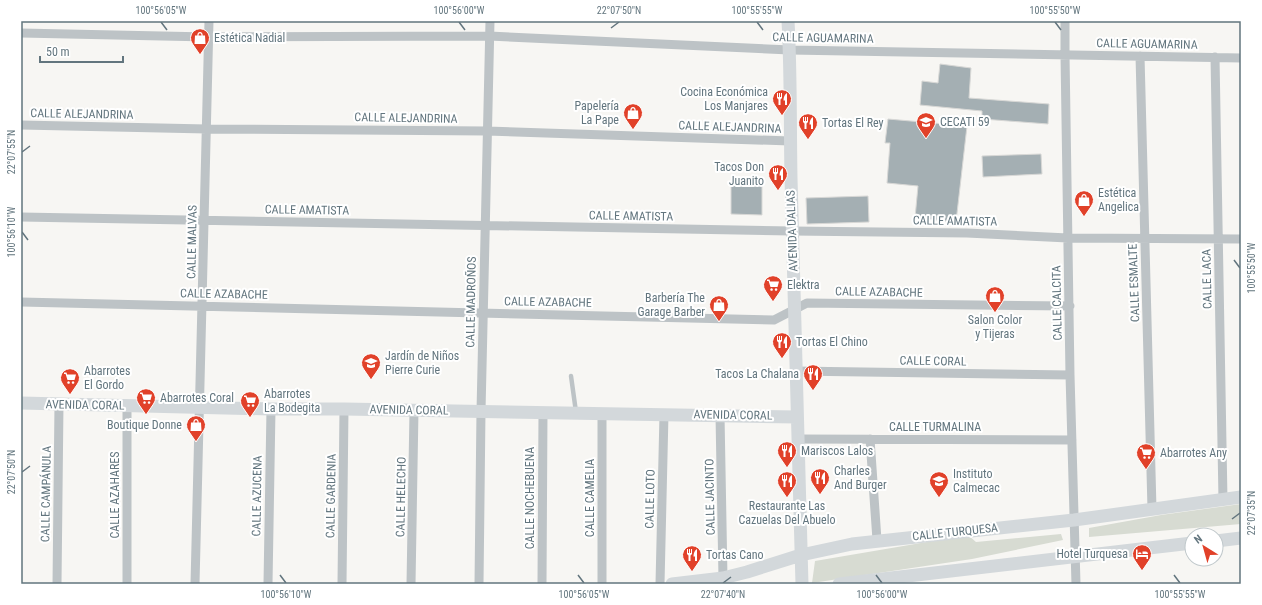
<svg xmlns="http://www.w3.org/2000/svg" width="1262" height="605" font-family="'Roboto Condensed',sans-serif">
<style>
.green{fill:#d7dbd2}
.building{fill:#a4afb3;stroke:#d8d8d6}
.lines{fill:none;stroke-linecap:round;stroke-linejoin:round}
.lane{stroke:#bdc3c6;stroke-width:4.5}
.street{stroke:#bdc3c6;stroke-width:9}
.secondary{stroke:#d3d8db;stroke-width:13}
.ticks{fill:none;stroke:#62757e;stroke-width:1.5}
.labels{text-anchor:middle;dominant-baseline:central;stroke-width:4;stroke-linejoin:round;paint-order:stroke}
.poi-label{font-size:12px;fill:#62757e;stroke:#fff;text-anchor:start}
.street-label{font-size:12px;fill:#62757e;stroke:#fff}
.neatline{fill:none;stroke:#62757e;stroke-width:1.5}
.ticks-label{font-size:10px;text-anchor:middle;fill:#62757e}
</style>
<rect width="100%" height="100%" fill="#f7f6f3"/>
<path class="green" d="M 1241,504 L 1241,524 L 1089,537 L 1089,528 L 1161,515 Z
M 1061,534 L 1063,540 L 972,559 L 812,583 L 815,561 L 968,535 L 976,542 Z"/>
<path class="building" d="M 940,64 L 971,68 L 969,98 L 1049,104 L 1048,124 L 982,119 L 982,111 L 920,105 L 922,81 L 938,83 Z
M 888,119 L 967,126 L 956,222 L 915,218 L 918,186 L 887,183 L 890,143 L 885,143 Z
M 1041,154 L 1042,174 L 983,177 L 982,156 Z
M 731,181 L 762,181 L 762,215 L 731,214 Z
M 868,196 L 869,222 L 807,224 L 806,198 Z"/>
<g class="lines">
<path class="lane" d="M 571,376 L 576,412"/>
<path class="street" d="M 1065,21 L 1065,55 L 1070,375 L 1076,584
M 21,33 L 209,37 L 489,36 L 790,50 L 1241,58
M 1140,56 L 1152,509
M 1215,57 L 1223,500
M 21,125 L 207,129 L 487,131 L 790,141
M 21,217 L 792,231 L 967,233 L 1068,238 L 1241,239
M 21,302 L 774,320 L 807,303 L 1070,306
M 795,371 L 1070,375
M 720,415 L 723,578
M 798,439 L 1072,440
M 870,439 L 877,540
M 57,584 L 59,404
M 127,584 L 127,406
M 195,584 L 209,21
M 268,584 L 271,409
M 342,584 L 344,409
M 411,584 L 414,410
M 479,584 L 481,411 L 490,21
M 542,584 L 543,412
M 602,584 L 602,413
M 660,584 L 664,414"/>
<path class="secondary" d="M 788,21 C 791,73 790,126 791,178 C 795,314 798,449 802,584
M 21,403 L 271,409 L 344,409 L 797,417
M 1216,541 L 1241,538
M 672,584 L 723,578 L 747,572 L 801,555 L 852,544 L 1074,520 L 1241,497
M 839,584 L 1192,543"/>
</g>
<path class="ticks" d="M 161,22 L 167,30M 459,22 L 465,30M 757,22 L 763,30M 1055,22 L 1061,30M 611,28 L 619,22M 22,152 L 30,146M 22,232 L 28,240M 1234,260 L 1240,268M 22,472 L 30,466M 1232,519 L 1240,513M 280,575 L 286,583M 578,575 L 584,583M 876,575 L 882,583M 1174,575 L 1180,583M 723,583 L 731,577"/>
<defs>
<g id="shop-pin" transform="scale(1)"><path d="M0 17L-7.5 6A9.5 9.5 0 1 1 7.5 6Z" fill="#e14129" stroke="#fff"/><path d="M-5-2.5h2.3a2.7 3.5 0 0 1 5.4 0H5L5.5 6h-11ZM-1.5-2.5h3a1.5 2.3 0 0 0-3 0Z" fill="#fff"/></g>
<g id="restaurant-pin" transform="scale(1)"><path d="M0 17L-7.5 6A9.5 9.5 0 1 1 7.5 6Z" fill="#e14129" stroke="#fff"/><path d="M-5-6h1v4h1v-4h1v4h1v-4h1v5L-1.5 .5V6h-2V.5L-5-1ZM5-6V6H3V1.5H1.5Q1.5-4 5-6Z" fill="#fff"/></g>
<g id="school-pin" transform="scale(1)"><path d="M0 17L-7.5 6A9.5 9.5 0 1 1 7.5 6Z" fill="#e14129" stroke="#fff"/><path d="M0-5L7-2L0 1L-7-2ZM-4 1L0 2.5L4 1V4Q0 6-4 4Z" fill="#fff"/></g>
<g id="supermarket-pin" transform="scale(1)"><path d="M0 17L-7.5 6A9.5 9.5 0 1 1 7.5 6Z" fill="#e14129" stroke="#fff"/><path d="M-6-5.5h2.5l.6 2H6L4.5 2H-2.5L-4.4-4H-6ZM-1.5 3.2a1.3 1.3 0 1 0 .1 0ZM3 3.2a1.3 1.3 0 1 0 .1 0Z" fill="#fff"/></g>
<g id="hotel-pin" transform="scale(1)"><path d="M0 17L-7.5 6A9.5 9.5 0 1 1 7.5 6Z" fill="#e14129" stroke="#fff"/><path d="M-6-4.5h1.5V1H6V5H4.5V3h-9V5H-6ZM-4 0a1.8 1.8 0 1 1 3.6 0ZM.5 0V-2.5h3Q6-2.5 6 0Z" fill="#fff"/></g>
</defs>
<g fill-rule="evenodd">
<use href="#shop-pin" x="200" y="38"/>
<use href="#restaurant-pin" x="782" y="99"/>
<use href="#shop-pin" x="633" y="113"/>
<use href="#school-pin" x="926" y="122"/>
<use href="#restaurant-pin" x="808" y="123"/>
<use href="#restaurant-pin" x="778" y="174"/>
<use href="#shop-pin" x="1084" y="200"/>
<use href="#supermarket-pin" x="773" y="285"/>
<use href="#shop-pin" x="995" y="296"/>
<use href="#shop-pin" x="719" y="305"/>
<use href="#restaurant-pin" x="782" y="342"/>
<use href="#school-pin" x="371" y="363"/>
<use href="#restaurant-pin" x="813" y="374"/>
<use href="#supermarket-pin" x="70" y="378"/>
<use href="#supermarket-pin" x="146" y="398"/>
<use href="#supermarket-pin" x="250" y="401"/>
<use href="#shop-pin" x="196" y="425"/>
<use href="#restaurant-pin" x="787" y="451"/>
<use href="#supermarket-pin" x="1146" y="453"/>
<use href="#restaurant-pin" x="820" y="478"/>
<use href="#restaurant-pin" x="787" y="481"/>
<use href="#school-pin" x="939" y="481"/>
<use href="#hotel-pin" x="1142" y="554"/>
<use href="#restaurant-pin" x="692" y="555"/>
</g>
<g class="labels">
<g class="poi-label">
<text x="214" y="38">Estética Nadial</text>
<text x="768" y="92" text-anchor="end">Cocina Económica<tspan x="768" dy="14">Los Manjares</tspan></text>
<text x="619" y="106" text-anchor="end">Papelería<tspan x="619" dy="14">La Pape</tspan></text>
<text x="940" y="122">CECATI 59</text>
<text x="822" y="123">Tortas El Rey</text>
<text x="764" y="167" text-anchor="end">Tacos Don<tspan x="764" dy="14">Juanito</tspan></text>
<text x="1098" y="193">Estética<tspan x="1098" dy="14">Angelica</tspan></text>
<text x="787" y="285">Elektra</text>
<text x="705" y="298" text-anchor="end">Barbería The<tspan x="705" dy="14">Garage Barber</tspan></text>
<text x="995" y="320" text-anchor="middle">Salon Color<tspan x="995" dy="14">y Tijeras</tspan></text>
<text x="796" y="342">Tortas El Chino</text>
<text x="385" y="356">Jardín de Niños<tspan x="385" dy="14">Pierre Curie</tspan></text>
<text x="84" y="371">Abarrotes<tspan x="84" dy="14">El Gordo</tspan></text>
<text x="799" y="374" text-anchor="end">Tacos La Chalana</text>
<text x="264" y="394">Abarrotes<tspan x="264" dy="14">La Bodegita</tspan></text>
<text x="160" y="398">Abarrotes Coral</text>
<text x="182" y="425" text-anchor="end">Boutique Donne</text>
<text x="801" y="451">Mariscos Lalos</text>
<text x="1160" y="453">Abarrotes Any</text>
<text x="834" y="471">Charles<tspan x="834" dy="14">And Burger</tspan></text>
<text x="953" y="474">Instituto<tspan x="953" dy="14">Calmecac</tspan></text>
<text x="787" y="506" text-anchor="middle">Restaurante Las<tspan x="787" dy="14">Cazuelas Del Abuelo</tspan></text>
<text x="1128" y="554" text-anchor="end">Hotel Turquesa</text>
<text x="706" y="555">Tortas Cano</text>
</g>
<g class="street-label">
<text transform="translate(823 38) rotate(1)">CALLE AGUAMARINA</text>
<text transform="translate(1147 44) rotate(1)">CALLE AGUAMARINA</text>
<text transform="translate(82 114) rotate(1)">CALLE ALEJANDRINA</text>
<text transform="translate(406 118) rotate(1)">CALLE ALEJANDRINA</text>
<text transform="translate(730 127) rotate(2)">CALLE ALEJANDRINA</text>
<text transform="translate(307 210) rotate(1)">CALLE AMATISTA</text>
<text transform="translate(631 216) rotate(1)">CALLE AMATISTA</text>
<text transform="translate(955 221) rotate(1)">CALLE AMATISTA</text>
<text transform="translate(792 231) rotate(-92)">AVENIDA DALIAS</text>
<text transform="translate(192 242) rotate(-89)">CALLE MALVAS</text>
<text transform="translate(1207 279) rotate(-91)">CALLE LACA</text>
<text transform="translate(1134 283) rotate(-92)">CALLE ESMALTE</text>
<text transform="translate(879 292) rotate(1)">CALLE AZABACHE</text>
<text transform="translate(224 294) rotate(1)">CALLE AZABACHE</text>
<text transform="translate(471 302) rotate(-89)">CALLE MADROÑOS</text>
<text transform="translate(548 302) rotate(1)">CALLE AZABACHE</text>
<text transform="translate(1057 303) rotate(-91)">CALLE CALCITA</text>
<text transform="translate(933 361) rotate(1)">CALLE CORAL</text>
<text transform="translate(85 405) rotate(1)">AVENIDA CORAL</text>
<text transform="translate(409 410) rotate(1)">AVENIDA CORAL</text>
<text transform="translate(733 415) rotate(1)">AVENIDA CORAL</text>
<text x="935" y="427">CALLE TURMALINA</text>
<text transform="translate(46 494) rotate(-89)">CALLE CAMPÁNULA</text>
<text transform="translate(115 495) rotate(-90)">CALLE AZAHARES</text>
<text transform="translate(257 496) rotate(-89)">CALLE AZUCENA</text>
<text transform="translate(331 496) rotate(-89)">CALLE GARDENIA</text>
<text transform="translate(401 497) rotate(-89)">CALLE HELECHO</text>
<text transform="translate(710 497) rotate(-91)">CALLE JACINTO</text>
<text transform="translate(530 498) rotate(-90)">CALLE NOCHEBUENA</text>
<text transform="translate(590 498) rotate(-90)">CALLE CAMELIA</text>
<text transform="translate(650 499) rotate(-89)">CALLE LOTO</text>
<text transform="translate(955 532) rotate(-6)">CALLE TURQUESA</text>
</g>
</g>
<rect width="1262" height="605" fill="none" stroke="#ffffff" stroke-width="44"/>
<g transform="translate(1204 547) rotate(323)"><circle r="19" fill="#ffffff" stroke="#c0c8cb"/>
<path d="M0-3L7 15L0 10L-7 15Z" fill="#e14129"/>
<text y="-6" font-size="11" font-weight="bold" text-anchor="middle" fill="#62757e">N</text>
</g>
<path d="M40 56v6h83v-6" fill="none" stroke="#62757e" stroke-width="2"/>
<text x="46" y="56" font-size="12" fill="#62757e" stroke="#ffffff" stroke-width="3" paint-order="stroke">50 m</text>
<rect x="22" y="22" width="1218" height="561" class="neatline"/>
<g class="ticks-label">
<text x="161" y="14">100°56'05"W</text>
<text x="459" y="14">100°56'00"W</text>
<text x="619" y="14">22°07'50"N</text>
<text x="757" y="14">100°55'55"W</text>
<text x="1055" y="14">100°55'50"W</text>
<text transform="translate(11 152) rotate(-90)" y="4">22°07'55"N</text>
<text transform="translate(11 232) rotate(-90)" y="4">100°56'10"W</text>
<text transform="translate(1251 268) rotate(-90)" y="4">100°55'50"W</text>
<text transform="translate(11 472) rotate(-90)" y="4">22°07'50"N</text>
<text transform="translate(1251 513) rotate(-90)" y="4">22°07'35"N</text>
<text x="286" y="598">100°56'10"W</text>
<text x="584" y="598">100°56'05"W</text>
<text x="723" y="598">22°07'40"N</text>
<text x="882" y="598">100°56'00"W</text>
<text x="1180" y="598">100°55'55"W</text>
</g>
</svg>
